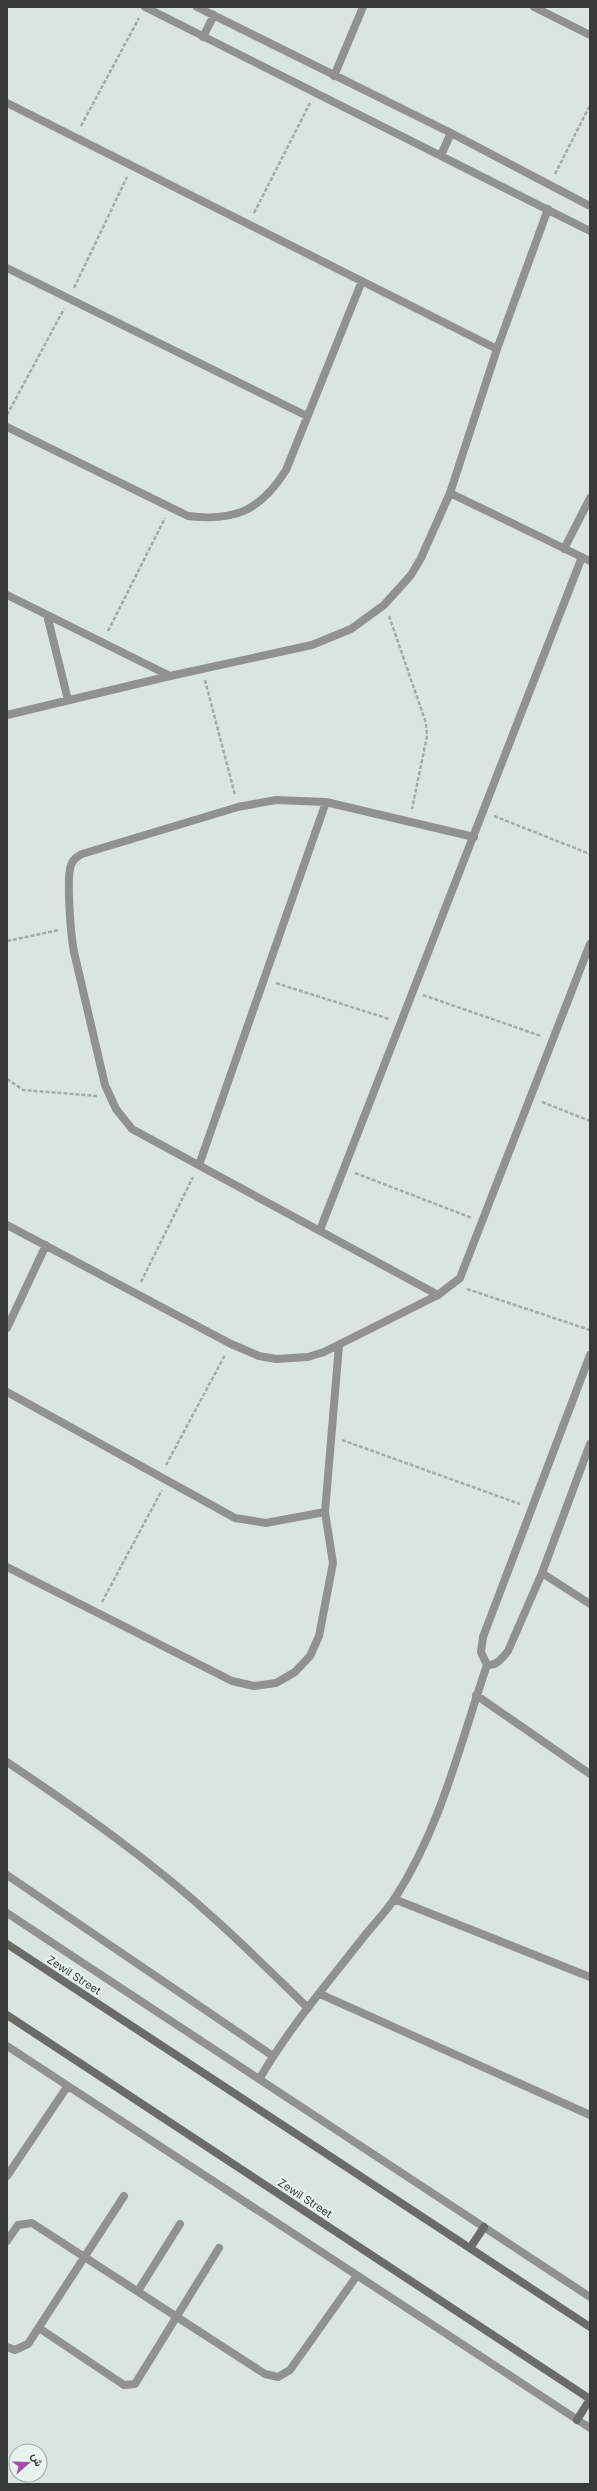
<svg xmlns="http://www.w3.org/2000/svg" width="597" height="2491" font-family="Inter,Vazirmatn,sans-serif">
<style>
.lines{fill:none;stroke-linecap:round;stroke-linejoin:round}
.path{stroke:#a3aba7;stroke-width:2.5;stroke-dasharray:4 2;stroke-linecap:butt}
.service{stroke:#90928f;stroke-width:8}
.minor{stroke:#90928f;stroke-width:8}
.secondary{stroke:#696c67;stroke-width:8}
.labels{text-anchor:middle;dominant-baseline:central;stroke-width:4;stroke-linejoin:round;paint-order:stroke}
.street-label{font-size:11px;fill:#363a38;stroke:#e8f3ed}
</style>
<rect width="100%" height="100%" fill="#dbe5e0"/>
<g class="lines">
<path class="path" d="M 81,126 L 139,18
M 555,174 L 590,105
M 254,213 L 310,103
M 74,288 L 127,177
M 7,415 L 64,309
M 389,616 L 426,723 L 427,736 L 412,809
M 108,631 L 165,518
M 205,680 L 235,795
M 494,816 L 590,854
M 7,941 L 59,930
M 276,983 L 389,1019
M 423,995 L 541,1036
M 7,1079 L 23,1090 L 97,1096
M 542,1102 L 590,1121
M 355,1173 L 472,1218
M 141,1282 L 193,1177
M 467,1289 L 590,1330
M 342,1440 L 520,1504
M 166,1465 L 225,1355
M 102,1602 L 162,1490"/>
<path class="service" d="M 7,1762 C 80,1811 153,1862 218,1922 C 249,1950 278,1979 308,2008
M 7,1875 L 273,2056
M 7,2241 L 18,2225 L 32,2223 L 265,2374 L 278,2377 L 290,2370 L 356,2277
M 138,2291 L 180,2224
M 39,2328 L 124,2385 L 135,2384 L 219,2248
M 7,2347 L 15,2350 L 28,2344 L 124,2196"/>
<path class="minor" d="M 145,7 L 590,231
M 197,7 L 451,133 L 590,206
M 534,7 L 590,35
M 203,37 L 214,15
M 334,76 L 363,7
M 7,103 L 497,349
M 441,155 L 451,133
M 7,268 L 307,416
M 7,427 L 188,516 C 235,522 261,510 286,470 L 362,281
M 450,493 L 590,561
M 564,549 L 590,498
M 7,595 L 170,676
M 47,615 L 68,700
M 7,715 L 170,676 L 312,645 L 351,629 L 384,605 L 411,575 L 421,558 L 450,493 L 497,349 L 548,209
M 199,1165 L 326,802
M 7,1225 L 231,1344 L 259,1356 L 276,1359 L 308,1357 L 324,1352 L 438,1295 L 460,1278 L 590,944
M 320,1230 L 582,557
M 438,1295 L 132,1129 L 116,1109 L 105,1085 L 74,952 C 71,937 66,878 71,865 C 73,859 77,857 82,854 L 238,807 L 276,800 L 326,802 L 474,837
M 7,1328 L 46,1245
M 590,1355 L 483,1637 L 481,1652 L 487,1665 C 497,1666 502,1658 508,1651 L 542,1573 L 590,1444
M 7,1392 L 235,1518 L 266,1523 L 325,1512
M 7,1567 L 232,1681 L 254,1686 L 276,1683 L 295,1672 L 310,1656 L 319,1636 L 333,1563 L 325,1512 L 339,1345
M 542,1573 L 590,1604
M 476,1695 L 590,1774
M 394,1899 L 590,1977
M 7,1913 L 590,2297
M 320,1994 L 590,2115
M 7,2046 L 590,2428
M 260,2078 C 289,2028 327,1984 362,1939 C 373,1925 385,1913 395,1898 C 441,1827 460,1744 487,1665
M 7,2176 L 67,2087"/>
<path class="secondary" d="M 7,1944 L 590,2327
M 7,2015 L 590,2399
M 470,2248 L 484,2227
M 577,2420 L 590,2399"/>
</g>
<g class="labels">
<g class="street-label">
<text transform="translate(74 1975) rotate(33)">Zewil Street</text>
<text transform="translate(305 2198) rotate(33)">Zewil Street</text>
</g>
</g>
<rect width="597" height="2491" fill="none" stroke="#363a38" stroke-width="16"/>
<g transform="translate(28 2463) rotate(70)"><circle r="19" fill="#e8f3ed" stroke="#a1a9a5"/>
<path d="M0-3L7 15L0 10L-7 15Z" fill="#a548b1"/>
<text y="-6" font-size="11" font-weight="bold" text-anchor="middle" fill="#363a38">ش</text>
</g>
</svg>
